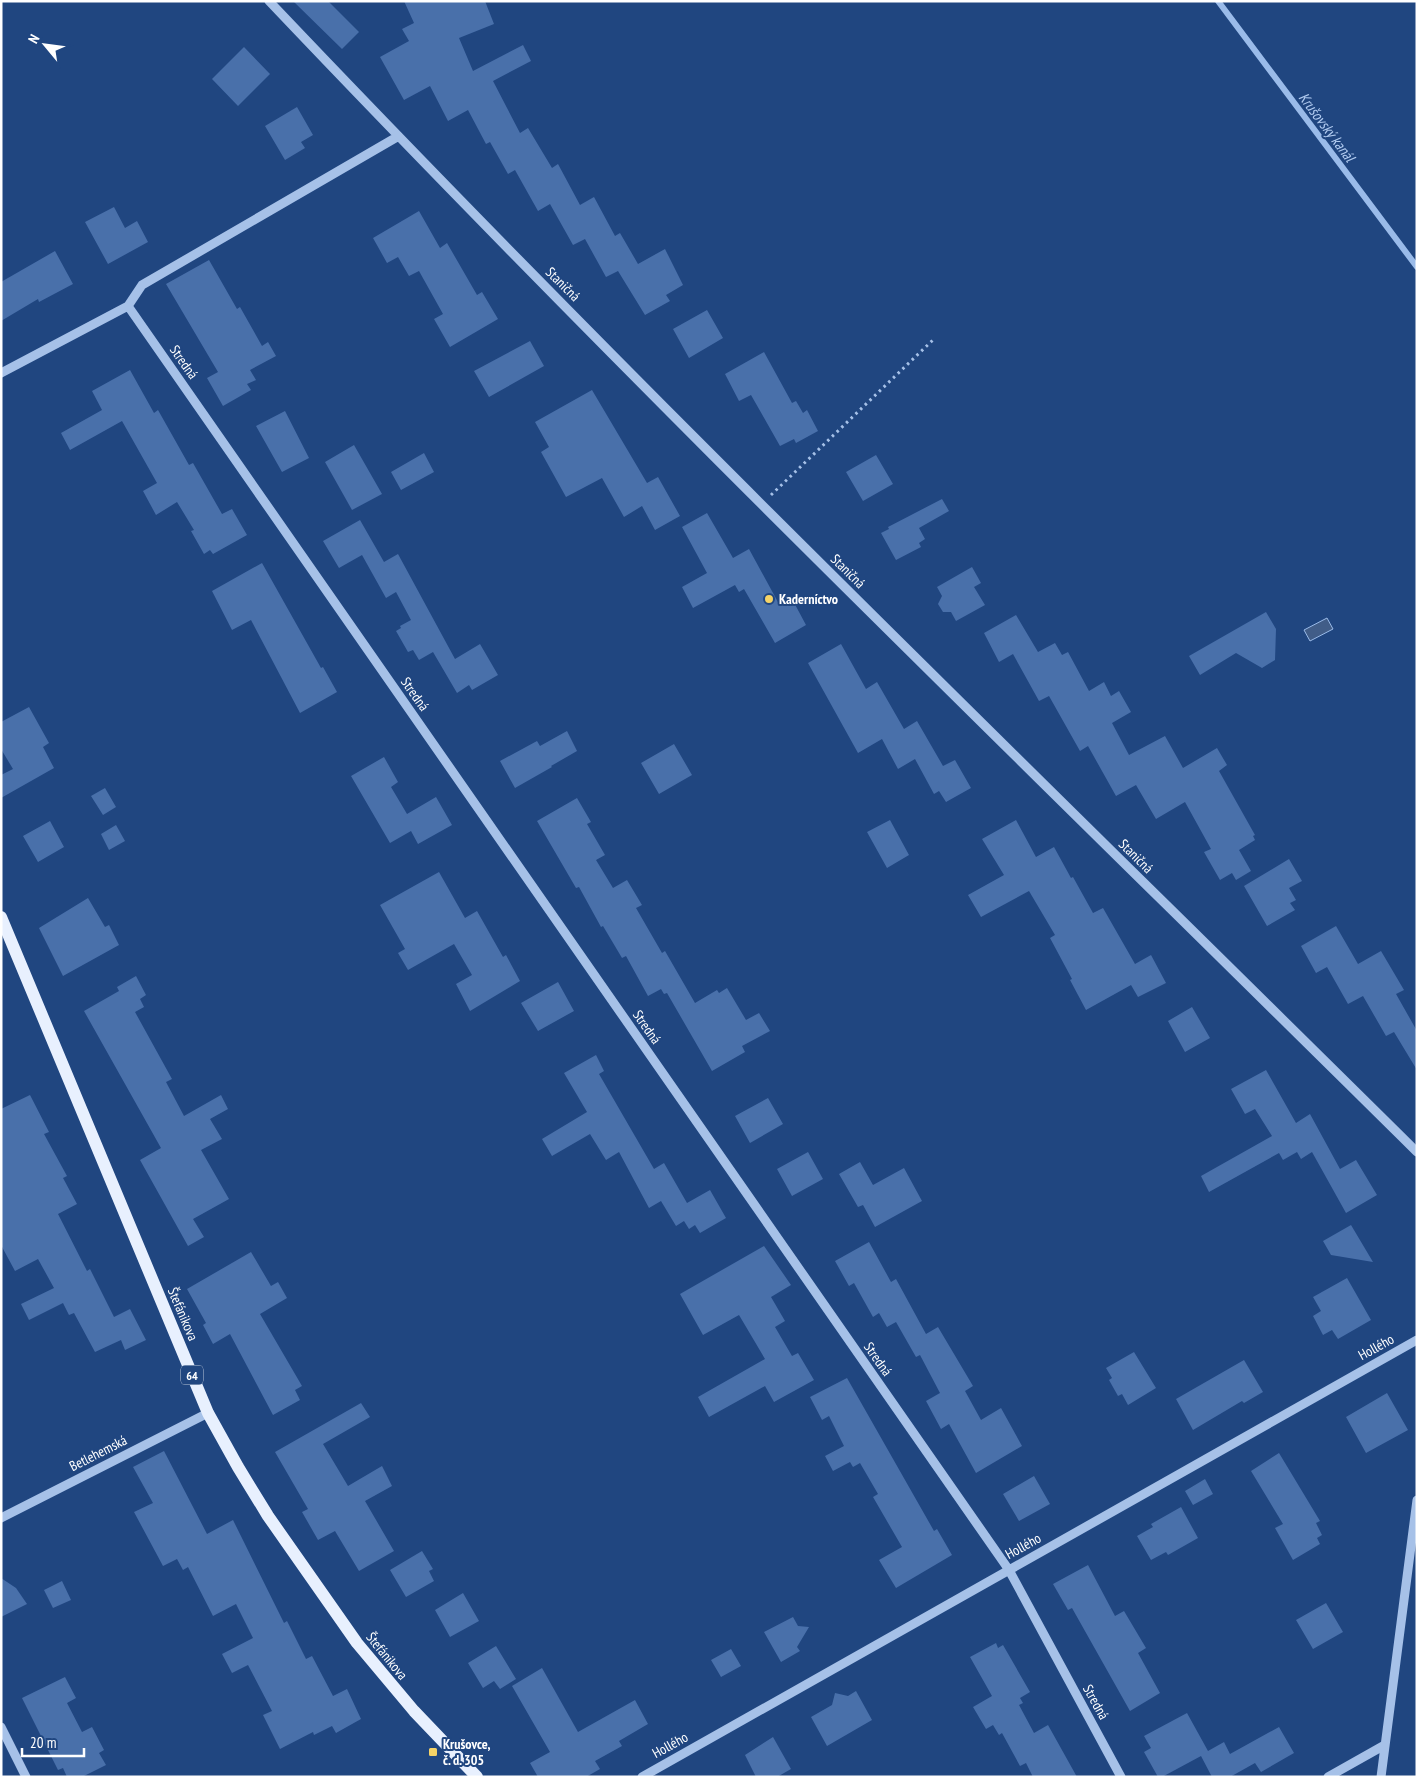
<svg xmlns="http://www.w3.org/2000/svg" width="1418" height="1778" font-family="'PT Sans Narrow',sans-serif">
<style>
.water{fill:#415d88;stroke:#9abbe9}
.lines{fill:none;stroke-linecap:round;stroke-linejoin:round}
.stream{stroke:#9abbe9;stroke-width:6}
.building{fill:#4970aa}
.path{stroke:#a6c1e8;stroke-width:3;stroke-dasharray:2.5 4;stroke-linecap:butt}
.minor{stroke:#a6c1e8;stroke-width:9}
.major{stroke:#e8f0fe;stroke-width:12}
.poi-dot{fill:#f5d367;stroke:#204680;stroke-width:2}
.labels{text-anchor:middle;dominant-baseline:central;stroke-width:4;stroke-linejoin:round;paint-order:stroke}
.shield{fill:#204680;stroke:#bcc8d9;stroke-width:1}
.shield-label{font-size:12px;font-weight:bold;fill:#fff}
.street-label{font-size:14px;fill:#fff;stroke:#204680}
.poi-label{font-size:14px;font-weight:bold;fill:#fff;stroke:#204680;text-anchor:start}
.water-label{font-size:15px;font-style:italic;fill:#b1cbf0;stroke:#204680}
</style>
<rect width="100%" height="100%" fill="#204680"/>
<path class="water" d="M 1327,618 L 1333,629 L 1310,641 L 1304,630 Z"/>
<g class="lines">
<path class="stream" d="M 1218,1 L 1417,267"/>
</g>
<path class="building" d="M 293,1 L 328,1 L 359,32 L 342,49 Z
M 404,1 L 485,1 L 494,24 L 459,38 L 473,71 L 523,45 L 531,61 L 493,81 L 520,133 L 528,128 L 552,168 L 558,164 L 580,205 L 594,197 L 615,236 L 620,233 L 638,264 L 665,249 L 683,285 L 666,295 L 670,301 L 645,315 L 618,271 L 606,277 L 585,239 L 573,245 L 550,204 L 538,211 L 515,170 L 508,174 L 490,142 L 486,144 L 468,110 L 448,121 L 430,86 L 404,100 L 380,57 L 409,41 L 402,29 L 414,23 Z
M 244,47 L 270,74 L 238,106 L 212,79 Z
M 297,107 L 313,135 L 301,142 L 305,148 L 285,160 L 265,126 Z
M 114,207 L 125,228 L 137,221 L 148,242 L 108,264 L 85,222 Z
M 419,211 L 440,248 L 447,243 L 477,295 L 482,292 L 498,319 L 450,347 L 434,319 L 443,314 L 419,271 L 409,276 L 398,257 L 387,263 L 373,238 Z
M 55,251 L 73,284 L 39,302 L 38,299 L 1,321 L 1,282 Z
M 209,260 L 237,309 L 240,307 L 262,346 L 268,342 L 276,356 L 250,370 L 256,380 L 247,384 L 251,390 L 223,406 L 207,378 L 218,372 L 166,284 Z
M 707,310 L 723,338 L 689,358 L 673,329 Z
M 530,341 L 544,366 L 489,397 L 474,371 Z
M 764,352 L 792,403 L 796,401 L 803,413 L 807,410 L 818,431 L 796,443 L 794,439 L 780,446 L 751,395 L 739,401 L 725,374 Z
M 130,370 L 154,413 L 158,410 L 189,465 L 193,463 L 222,514 L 232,509 L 247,535 L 213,554 L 210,550 L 204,554 L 191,531 L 194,530 L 177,502 L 156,515 L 143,491 L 157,483 L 122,421 L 70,450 L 61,433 L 102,410 L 92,391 Z
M 592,390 L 647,483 L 658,477 L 680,516 L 655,530 L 642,506 L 624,517 L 602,478 L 566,497 L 541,452 L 549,447 L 535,422 Z
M 285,411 L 309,458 L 282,472 L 256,426 Z
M 354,445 L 382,494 L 352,510 L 325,462 Z
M 424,453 L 434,472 L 401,490 L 391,472 Z
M 876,455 L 893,484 L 863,501 L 846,472 Z
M 942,499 L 949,511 L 919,528 L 925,539 L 919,543 L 921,547 L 896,560 L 881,533 L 889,529 L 888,527 Z
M 707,513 L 733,558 L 749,549 L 779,604 L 791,597 L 806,625 L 775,643 L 744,589 L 739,592 L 735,585 L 693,608 L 682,587 L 707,573 L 682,527 Z
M 360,520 L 384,562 L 398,554 L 455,659 L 480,644 L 498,675 L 472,690 L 469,685 L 457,693 L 433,652 L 419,660 L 413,650 L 408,652 L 396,631 L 401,628 L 400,626 L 411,620 L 396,592 L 386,598 L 362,555 L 339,568 L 323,541 Z
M 262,563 L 321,668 L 323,667 L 337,692 L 300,713 L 251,620 L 232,630 L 212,591 Z
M 972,567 L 981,583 L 974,587 L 985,605 L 956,621 L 951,612 L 943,612 L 938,604 L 942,596 L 937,587 Z
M 1266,612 L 1276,629 L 1275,660 L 1262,668 L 1236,653 L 1200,675 L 1189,656 Z
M 1016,615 L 1038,652 L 1055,643 L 1062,655 L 1068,652 L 1089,691 L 1104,682 L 1111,696 L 1119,691 L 1131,712 L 1112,723 L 1129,755 L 1165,736 L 1183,768 L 1217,748 L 1227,765 L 1219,771 L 1255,835 L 1253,836 L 1255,840 L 1239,850 L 1251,871 L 1236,880 L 1232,873 L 1220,880 L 1204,852 L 1211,849 L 1185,802 L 1156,819 L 1136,785 L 1116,796 L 1088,746 L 1080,751 L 1049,696 L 1039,701 L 1013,654 L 999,662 L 984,633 Z
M 841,644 L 866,689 L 877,682 L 904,729 L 917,721 L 943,766 L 955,760 L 971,788 L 946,802 L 939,791 L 934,794 L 915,759 L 898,769 L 882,739 L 858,753 L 808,663 Z
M 29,707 L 49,743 L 43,747 L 54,768 L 1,798 L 1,775 L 13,769 L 1,749 L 1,722 Z
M 567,731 L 577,751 L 551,766 L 552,767 L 515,788 L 500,761 L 537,741 L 540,746 Z
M 674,744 L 692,775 L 659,794 L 641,763 Z
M 384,757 L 398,782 L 391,787 L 407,814 L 436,797 L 452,825 L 418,844 L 411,831 L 390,843 L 351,776 Z
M 105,788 L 116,807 L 103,815 L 91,796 Z
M 577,798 L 591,822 L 587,824 L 605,855 L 596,860 L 613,888 L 627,880 L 642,905 L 636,908 L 662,953 L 665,951 L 695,1003 L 717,990 L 719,993 L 727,988 L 746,1020 L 759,1013 L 770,1031 L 742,1046 L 745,1052 L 712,1071 L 667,993 L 664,994 L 661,989 L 648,996 L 626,956 L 622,958 L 603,926 L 601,927 L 579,887 L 576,888 L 537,821 Z
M 890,820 L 909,855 L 887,868 L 867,832 Z
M 1016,820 L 1036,857 L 1054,847 L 1071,878 L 1073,877 L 1093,913 L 1103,908 L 1135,964 L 1151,955 L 1166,983 L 1138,997 L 1131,985 L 1086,1010 L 1070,980 L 1072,979 L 1050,938 L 1055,935 L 1029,891 L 981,917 L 968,895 L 1004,875 L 982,839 Z
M 50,821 L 64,847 L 38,862 L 23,836 Z
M 116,825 L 125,841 L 109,850 L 101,834 Z
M 1289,859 L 1302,881 L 1289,888 L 1296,900 L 1290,903 L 1295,910 L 1267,926 L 1244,886 Z
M 439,872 L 465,918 L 477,911 L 503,957 L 506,955 L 520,981 L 470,1011 L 456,984 L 472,975 L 454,944 L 408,970 L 398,953 L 405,949 L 380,905 Z
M 88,898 L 105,927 L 109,925 L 119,945 L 63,976 L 39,928 Z
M 1336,926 L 1358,964 L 1381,951 L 1404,990 L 1396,994 L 1417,1031 L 1417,1070 L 1394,1032 L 1386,1036 L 1363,996 L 1348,1004 L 1327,967 L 1316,973 L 1301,946 Z
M 136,976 L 146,995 L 140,999 L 144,1007 L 135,1012 L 172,1079 L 166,1082 L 184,1116 L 221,1095 L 228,1109 L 210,1119 L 222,1139 L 201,1150 L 229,1199 L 193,1219 L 204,1237 L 188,1246 L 140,1160 L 161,1148 L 84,1011 L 119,991 L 117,987 Z
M 558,982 L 574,1011 L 538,1031 L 521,1003 Z
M 1192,1007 L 1210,1038 L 1185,1052 L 1168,1021 Z
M 596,1055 L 604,1071 L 599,1074 L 654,1169 L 664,1163 L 687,1203 L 710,1190 L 726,1218 L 700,1233 L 695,1225 L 689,1229 L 684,1221 L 676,1226 L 661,1201 L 649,1208 L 619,1152 L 606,1160 L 590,1134 L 552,1156 L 542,1139 L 587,1112 L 564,1073 Z
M 1266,1070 L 1296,1123 L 1310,1114 L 1340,1169 L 1356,1160 L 1377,1195 L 1346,1213 L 1312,1152 L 1301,1159 L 1297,1152 L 1283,1160 L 1279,1153 L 1209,1192 L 1201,1176 L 1272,1136 L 1255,1109 L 1245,1114 L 1231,1089 Z
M 30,1095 L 49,1132 L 44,1134 L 67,1176 L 63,1178 L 77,1204 L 58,1214 L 87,1271 L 90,1269 L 114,1317 L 130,1309 L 146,1340 L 125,1350 L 121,1340 L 95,1352 L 74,1313 L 69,1315 L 63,1303 L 29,1320 L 21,1304 L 54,1288 L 38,1259 L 15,1271 L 1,1245 L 1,1109 Z
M 768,1098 L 783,1124 L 750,1143 L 735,1116 Z
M 808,1152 L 823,1179 L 792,1196 L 777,1169 Z
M 860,1162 L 873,1185 L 904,1168 L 922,1201 L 875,1227 L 863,1205 L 858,1207 L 839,1174 Z
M 1351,1225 L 1373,1262 L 1331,1255 L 1323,1241 Z
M 869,1242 L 891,1282 L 896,1279 L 926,1334 L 938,1327 L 973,1386 L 965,1391 L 981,1420 L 1001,1408 L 1022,1446 L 976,1473 L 949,1424 L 941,1429 L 926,1401 L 940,1393 L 920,1355 L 916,1357 L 896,1322 L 887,1327 L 879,1313 L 873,1317 L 854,1283 L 849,1286 L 835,1261 Z
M 764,1246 L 791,1285 L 771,1297 L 785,1321 L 775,1327 L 792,1356 L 798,1353 L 814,1380 L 774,1402 L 765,1386 L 709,1417 L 698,1397 L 765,1359 L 739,1315 L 703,1335 L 680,1294 Z
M 251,1252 L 271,1286 L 278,1282 L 287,1298 L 260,1314 L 302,1386 L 295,1390 L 300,1400 L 273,1415 L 230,1334 L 213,1344 L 203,1325 L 206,1323 L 187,1289 Z
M 1347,1278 L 1371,1320 L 1338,1339 L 1332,1330 L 1323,1335 L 1313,1316 L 1321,1311 L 1313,1297 Z
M 1134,1352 L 1156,1388 L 1128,1405 L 1122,1394 L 1118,1396 L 1109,1380 L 1112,1378 L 1106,1368 Z
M 1244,1360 L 1263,1392 L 1244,1403 L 1242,1401 L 1193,1430 L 1176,1399 Z
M 847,1378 L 934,1531 L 937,1529 L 952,1555 L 896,1588 L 879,1560 L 902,1547 L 873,1497 L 878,1494 L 860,1463 L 853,1467 L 850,1462 L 833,1471 L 825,1456 L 844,1446 L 829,1416 L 822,1420 L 810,1397 Z
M 1387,1393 L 1408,1430 L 1366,1453 L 1346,1417 Z
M 361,1403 L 370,1417 L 323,1444 L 348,1486 L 382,1466 L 392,1486 L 365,1501 L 394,1551 L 359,1571 L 335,1531 L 318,1540 L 302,1512 L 308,1509 L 275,1452 Z
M 164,1451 L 207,1534 L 233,1520 L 284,1623 L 287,1621 L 306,1659 L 312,1656 L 333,1696 L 347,1689 L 361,1719 L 336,1733 L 332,1726 L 314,1735 L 313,1732 L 280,1749 L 263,1715 L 272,1711 L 248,1665 L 232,1673 L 222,1654 L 253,1638 L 236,1604 L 213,1616 L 188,1567 L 183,1570 L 177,1559 L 163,1566 L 134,1512 L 153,1503 L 133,1467 Z
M 1279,1453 L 1320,1521 L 1316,1523 L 1322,1535 L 1317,1538 L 1320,1544 L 1293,1560 L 1275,1528 L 1283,1524 L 1251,1471 Z
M 1034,1476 L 1050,1504 L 1019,1521 L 1003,1494 Z
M 1205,1479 L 1213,1494 L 1193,1505 L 1185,1491 Z
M 1181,1507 L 1198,1538 L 1168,1555 L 1166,1552 L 1151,1560 L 1137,1536 L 1153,1527 L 1151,1524 Z
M 422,1551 L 433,1569 L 429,1571 L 434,1581 L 406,1597 L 390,1570 Z
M 1088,1565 L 1115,1616 L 1124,1611 L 1146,1648 L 1138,1653 L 1160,1693 L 1130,1711 L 1072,1608 L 1068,1610 L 1053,1584 Z
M 1,1578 L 16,1588 L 27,1604 L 1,1617 Z
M 62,1581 L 71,1600 L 53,1608 L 44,1590 Z
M 463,1593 L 479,1621 L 450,1637 L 435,1610 Z
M 1326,1603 L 1343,1632 L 1313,1649 L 1296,1620 Z
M 793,1617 L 798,1626 L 809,1627 L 797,1647 L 800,1651 L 781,1662 L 764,1632 Z
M 996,1643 L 998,1648 L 1003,1645 L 1030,1692 L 1020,1698 L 1023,1703 L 1019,1705 L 1034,1733 L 1048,1725 L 1077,1777 L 1033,1777 L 1026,1763 L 1020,1766 L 1002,1733 L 999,1735 L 993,1725 L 986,1729 L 973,1707 L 992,1696 L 970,1657 Z
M 496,1646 L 516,1679 L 500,1689 L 494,1681 L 483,1688 L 468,1663 Z
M 731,1649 L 741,1666 L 721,1677 L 711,1660 Z
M 542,1668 L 578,1732 L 635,1700 L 648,1724 L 619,1741 L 622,1746 L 595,1761 L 600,1769 L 586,1777 L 538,1777 L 530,1763 L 550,1752 L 512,1686 Z
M 65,1677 L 76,1698 L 67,1703 L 82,1732 L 92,1727 L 104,1750 L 99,1753 L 106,1765 L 82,1777 L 67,1777 L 63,1768 L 58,1770 L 22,1698 Z
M 856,1691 L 872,1720 L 827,1746 L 811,1717 L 832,1705 L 835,1693 L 848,1696 Z
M 1187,1713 L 1208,1751 L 1224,1742 L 1230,1754 L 1279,1727 L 1294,1753 L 1261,1772 L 1255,1763 L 1230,1777 L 1212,1777 L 1201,1756 L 1162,1777 L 1158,1777 L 1144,1752 L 1151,1748 L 1144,1736 Z
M 773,1737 L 791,1769 L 777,1777 L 756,1777 L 745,1755 Z"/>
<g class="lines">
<path class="path" d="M 771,495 L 934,339"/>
<path class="minor" d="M 269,1 C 642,394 1032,771 1417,1152
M 128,306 L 1009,1570 L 1121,1777
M 1,373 L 128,306 L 142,285 L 397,137
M 1,1518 L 208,1413
M 1,1727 L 26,1777
M 642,1777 L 1417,1340
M 1328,1777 L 1383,1746
M 1381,1777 L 1417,1500"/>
<path class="major" d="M 1,917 L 208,1413 L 238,1467 L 268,1516 L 357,1643 L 414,1711 L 477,1777"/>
</g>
<g class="poi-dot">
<circle cx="769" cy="599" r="5"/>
<rect x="428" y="1747" width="10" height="10" rx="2.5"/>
</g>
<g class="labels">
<rect class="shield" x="181" y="1365.5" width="22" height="19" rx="4"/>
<g class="shield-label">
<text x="192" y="1375">64</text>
</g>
<g class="street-label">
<text transform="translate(563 284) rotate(45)">Staničná</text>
<text transform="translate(184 362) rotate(55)">Stredná</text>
<text transform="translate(848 571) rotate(45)">Staničná</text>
<text transform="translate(415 694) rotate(55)">Stredná</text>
<text transform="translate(1136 856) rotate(45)">Staničná</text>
<text transform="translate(647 1027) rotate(55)">Stredná</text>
<text transform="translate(183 1314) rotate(67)">Štefánikova</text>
<text transform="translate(1376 1347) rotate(-29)">Hollého</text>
<text transform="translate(878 1359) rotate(55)">Stredná</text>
<text transform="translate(98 1453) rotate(-27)">Betlehemská</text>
<text transform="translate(1023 1546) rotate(-29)">Hollého</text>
<text transform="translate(387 1656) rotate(51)">Štefánikova</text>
<text transform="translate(1096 1702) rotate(61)">Stredná</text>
<text transform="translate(670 1745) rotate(-29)">Hollého</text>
</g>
<g class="poi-label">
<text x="779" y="599">Kaderníctvo</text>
<text x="443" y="1744">Krušovce,<tspan x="443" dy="16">č. d. 305</tspan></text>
</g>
<g class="water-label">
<text transform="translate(1327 127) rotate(53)">Krušovský kanál</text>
</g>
</g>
<rect width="1418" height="1778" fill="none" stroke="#ffffff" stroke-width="5"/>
<g transform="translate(45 45) rotate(299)" stroke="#204680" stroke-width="4" paint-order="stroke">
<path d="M0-4L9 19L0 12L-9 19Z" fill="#ffffff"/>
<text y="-8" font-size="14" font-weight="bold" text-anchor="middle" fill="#ffffff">N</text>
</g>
<path d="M22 1748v8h62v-8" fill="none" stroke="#ffffff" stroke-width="2.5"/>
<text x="30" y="1748" font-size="15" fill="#ffffff" stroke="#204680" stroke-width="4" paint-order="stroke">20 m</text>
</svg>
